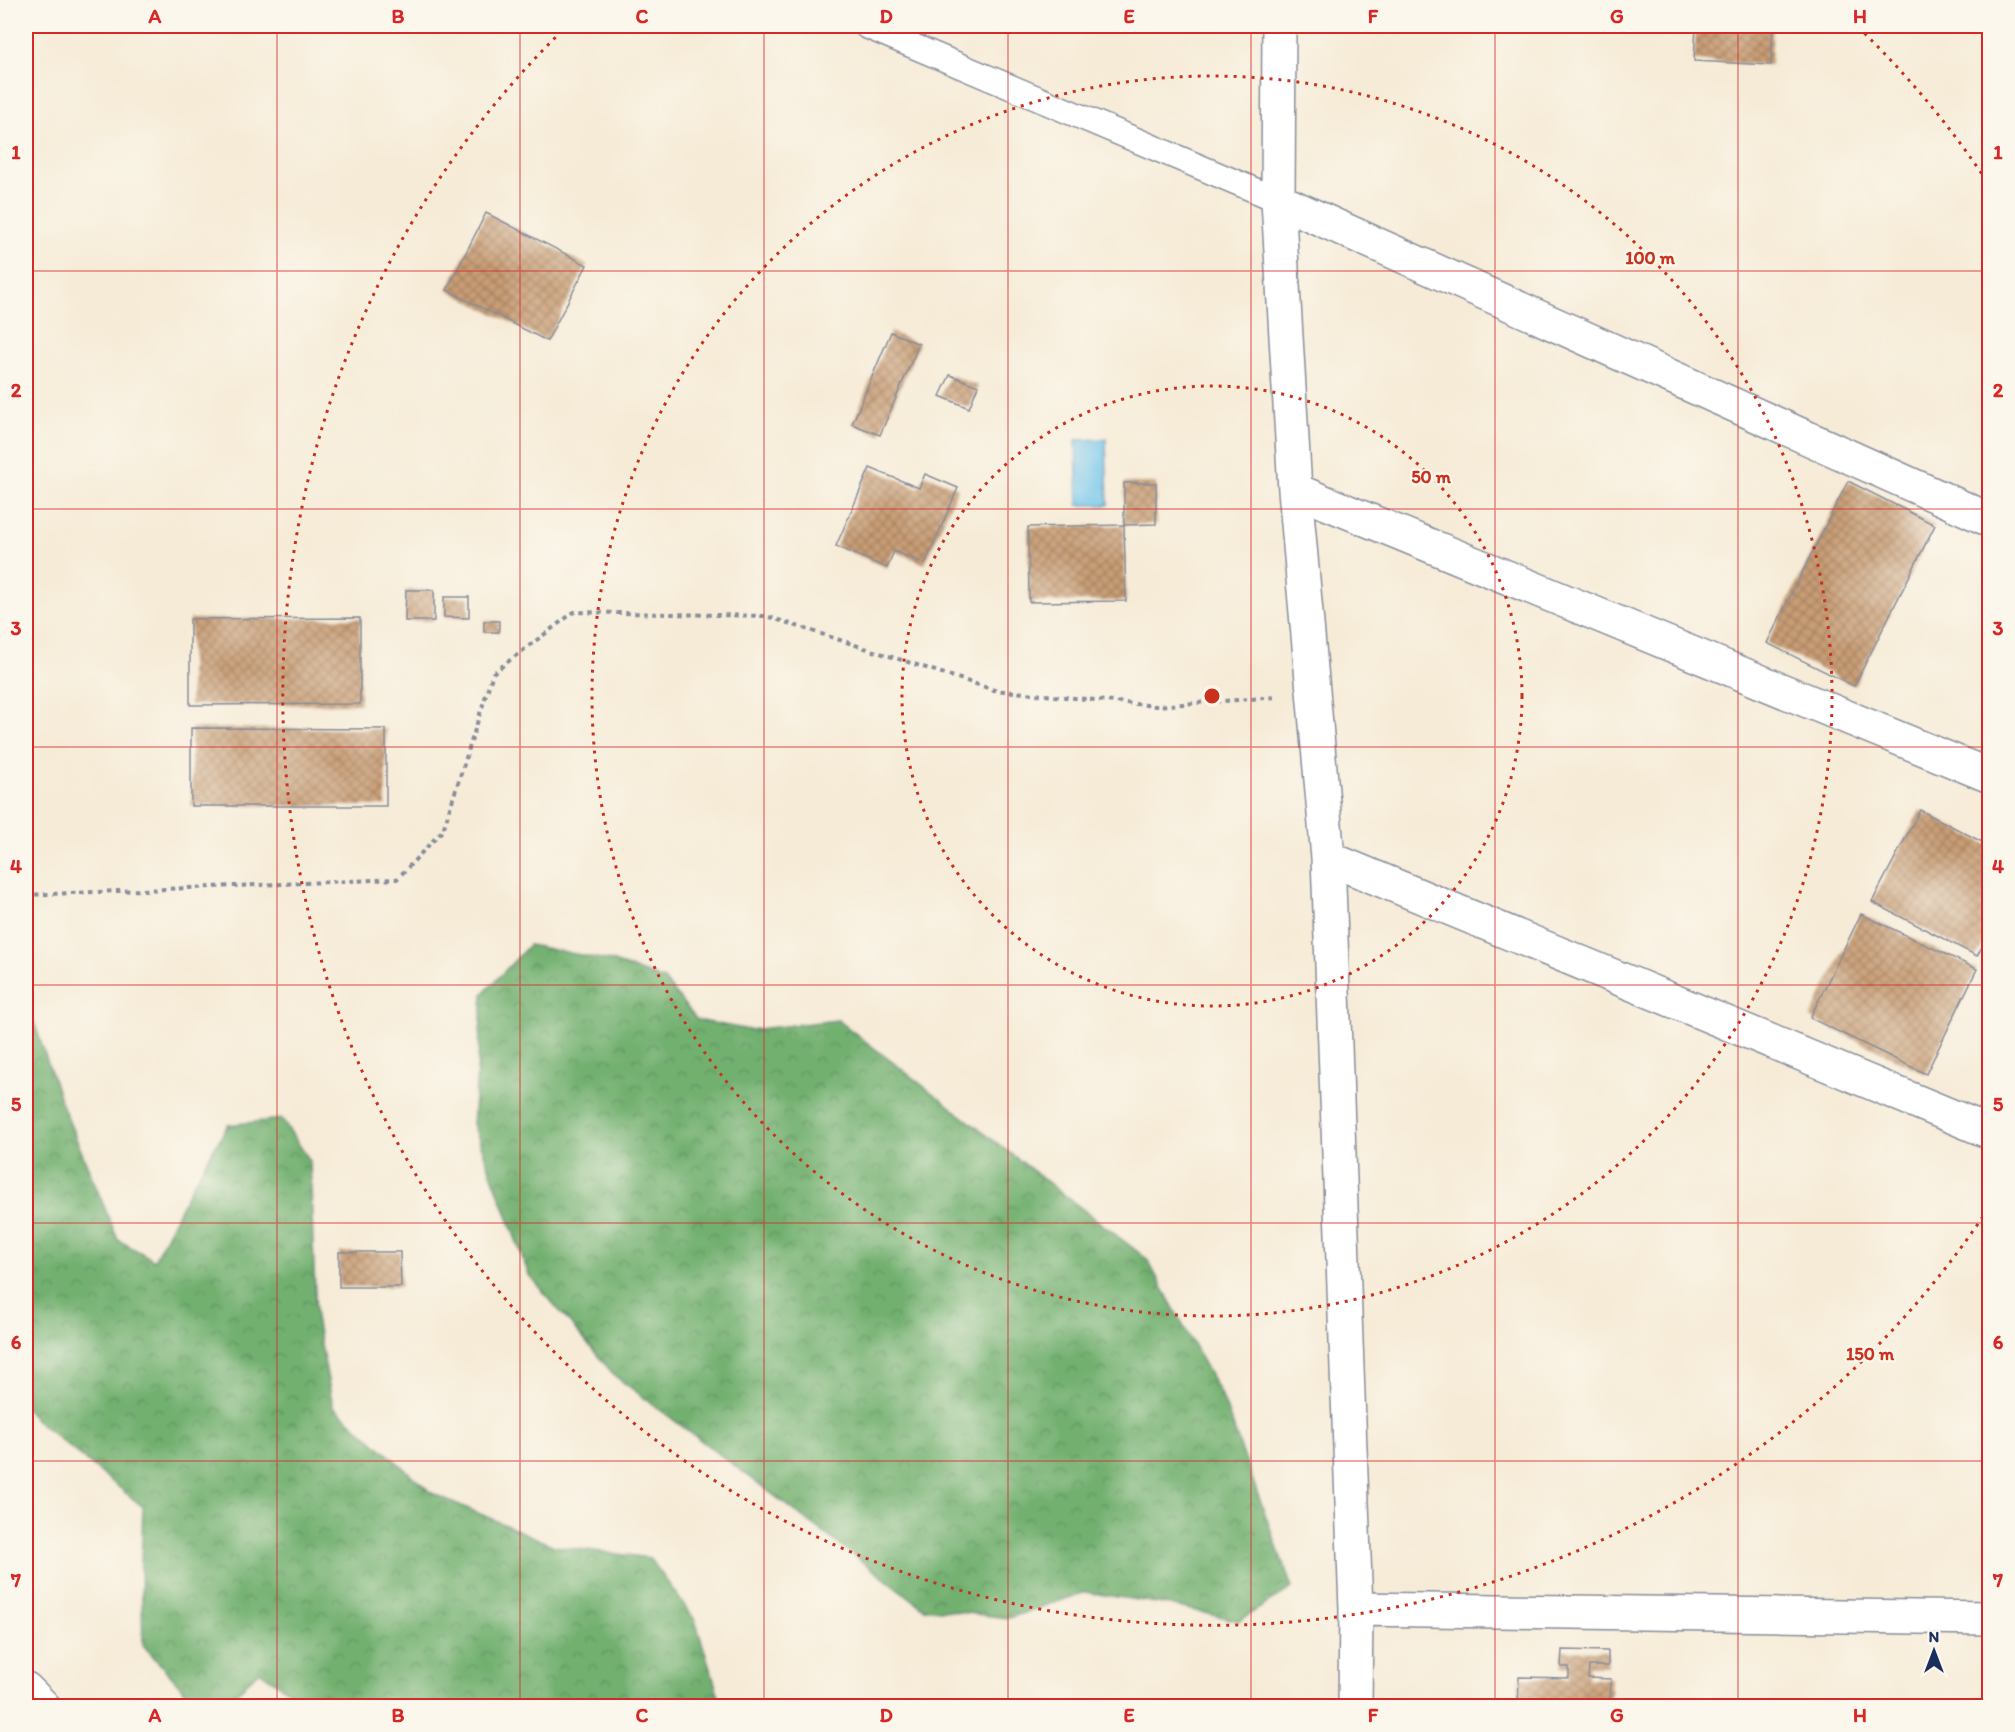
<svg xmlns="http://www.w3.org/2000/svg" width="2015" height="1732" font-family="Itim,sans-serif">
<style>
.forest{fill:url(#forest-crowns);stroke:#467067;stroke-width:1.5}
.water{fill:#6dc3ea;stroke:#4479a4;stroke-width:1.5}
.building{fill:url(#building-cross-hatch)}
.lines{fill:none;stroke-linecap:round;stroke-linejoin:round}
.service-casing{stroke:#888d9a;stroke-width:27}
.minor-casing{stroke:#888d9a;stroke-width:36}
.secondary-casing{stroke:#888d9a;stroke-width:36}
.path{stroke:#888d9a;stroke-width:4;stroke-dasharray:4.5 4.5;stroke-linecap:butt}
.service{stroke:#fff;stroke-width:24}
.minor{stroke:#fff;stroke-width:33}
.secondary{stroke:#fff;stroke-width:33}
.grid{fill:none;stroke:#d62828;stroke-width:1.5;stroke-opacity:0.55}
.ring{fill:none;stroke:#c8321e;stroke-width:3;stroke-dasharray:3 6}
.centre{fill:#c8321e;stroke:#fbf7ec;stroke-width:3}
.ring-label{font-size:18px;text-anchor:middle;font-weight:bold;fill:#c8321e;stroke:#fbf7ec;stroke-width:4.5;stroke-linejoin:round;paint-order:stroke}
.neatline{fill:none;stroke:#d62828;stroke-width:2}
.grid-label{font-size:20px;text-anchor:middle;font-weight:bold;fill:#d62828}
</style>
<defs>
<pattern id="forest-crowns" width="20" height="18" patternUnits="userSpaceOnUse" patternTransform="scale(1.5)"><rect width="20" height="18" fill="#72b070"/><path d="M2 6a3 3 0 1 1 6 0M12 15a3 3 0 1 1 6 0" fill="none" stroke="#5d905f"/></pattern>
<pattern id="building-cross-hatch" width="8" height="8" patternUnits="userSpaceOnUse" patternTransform="scale(1.5)"><rect width="8" height="8" fill="#c99d74"/><path d="M0 0l8 8M0 8l8-8" fill="none" stroke="#a28062"/></pattern>
</defs>
<rect width="100%" height="100%" fill="#fbf7ec"/>
<filter id="ink" filterUnits="userSpaceOnUse"><feTurbulence type="fractalNoise" baseFrequency=".0167" numOctaves="2"/><feDisplacementMap in="SourceGraphic" scale="12" xChannelSelector="R" yChannelSelector="G"/><feConvolveMatrix kernelMatrix="1 2 1 2 8 2 1 2 1" color-interpolation-filters="sRGB"/></filter>
<filter id="wash" filterUnits="userSpaceOnUse"><feTurbulence type="fractalNoise" baseFrequency=".008" numOctaves="4" result="noise"/><feDisplacementMap in="SourceGraphic" scale="24" xChannelSelector="R" yChannelSelector="G"/><feGaussianBlur stdDeviation="1.35" result="paint"/><feColorMatrix in="noise" values="0 0 0 0 0 0 0 0 0 0 0 0 0 0 0 0 0 1.4 0 .05"/><feComposite in="paint" operator="in"/></filter>
<g filter="url(#wash)">
<rect width="100%" height="100%" fill="#f6ebd7"/>
<path class="forest" d="M 529,945 L 611,961 L 664,980 L 697,1020 L 749,1030 L 838,1020 L 1147,1259 L 1223,1399 L 1292,1588 L 1239,1621 L 1170,1605 L 1085,1592 L 1009,1618 L 924,1608 L 615,1376 L 529,1275 L 473,1124 L 483,994 Z
M 26,998 L 61,1102 L 118,1240 L 154,1260 L 191,1187 L 228,1125 L 282,1119 L 310,1161 L 316,1319 L 333,1406 L 432,1493 L 554,1546 L 650,1558 L 695,1620 L 722,1706 L 309,1706 L 259,1671 L 226,1704 L 189,1696 L 143,1645 L 141,1566 L 143,1507 L 36,1420 L 26,1409 Z"/>
<path class="water" d="M 1106,439 L 1108,505 L 1078,505 L 1076,440 Z"/>
<g id="blocks">
<path class="building" d="M 1696,26 L 1773,26 L 1771,65 L 1694,61 Z
M 486,213 L 587,265 L 547,341 L 447,290 Z
M 891,332 L 919,344 L 880,435 L 852,424 Z
M 950,375 L 978,386 L 969,408 L 940,396 Z
M 870,468 L 919,488 L 925,474 L 958,488 L 925,564 L 894,551 L 887,568 L 836,546 Z
M 1848,481 L 1935,525 L 1854,686 L 1767,643 Z
M 1124,483 L 1156,483 L 1156,524 L 1124,525 Z
M 1124,525 L 1126,601 L 1029,602 L 1028,527 Z
M 406,590 L 434,590 L 434,621 L 405,621 Z
M 444,597 L 469,597 L 469,618 L 444,617 Z
M 360,618 L 360,704 L 190,705 L 190,619 Z
M 484,621 L 499,621 L 499,632 L 484,632 Z
M 191,728 L 386,729 L 386,806 L 191,806 Z
M 1920,810 L 1990,846 L 1990,932 L 1977,956 L 1872,902 Z
M 1861,914 L 1977,969 L 1926,1074 L 1810,1018 Z
M 339,1252 L 400,1252 L 401,1287 L 339,1287 Z
M 1562,1650 L 1608,1651 L 1608,1666 L 1589,1666 L 1588,1678 L 1611,1679 L 1610,1706 L 1518,1706 L 1519,1677 L 1569,1678 L 1569,1667 L 1561,1667 Z"/>
</g>
</g>
<g filter="url(#ink)">
<use href="#blocks" fill-opacity="0" stroke="#888d9a" stroke-width="1.5"/>
<g class="lines">
<g class="service-casing">
<path id="service" d="M 866,26 L 1278,200"/>
</g>
<g class="minor-casing">
<path id="minor" d="M 1279,26 L 1278,200 L 1295,490 L 1328,858 L 1356,1609 L 1355,1706
M 1278,200 L 1990,520
M 1295,490 L 1990,776
M 1328,858 L 1990,1132
M 1356,1609 L 1990,1618"/>
</g>
<g class="secondary-casing">
<path id="secondary" d="M 26,1689 L 43,1706"/>
</g>
<path class="path" d="M 26,895 L 397,879 L 443,830 L 493,673 L 574,612 L 766,616 L 994,690 L 1156,706 L 1277,697"/>
<use href="#service" class="service"/>
<use href="#minor" class="minor"/>
<use href="#secondary" class="secondary"/>
</g>
</g>
<path class="grid" d="M 277,26 L 277,1706M 520,26 L 520,1706M 764,26 L 764,1706M 1008,26 L 1008,1706M 1251,26 L 1251,1706M 1495,26 L 1495,1706M 1738,26 L 1738,1706M 26,271 L 1990,271M 26,509 L 1990,509M 26,747 L 1990,747M 26,985 L 1990,985M 26,1223 L 1990,1223M 26,1461 L 1990,1461"/>
<g class="ring">
<circle cx="1212" cy="696" r="310"/>
<circle cx="1212" cy="696" r="620"/>
<path d="M1988 1209A930 930 0 1 1 566 27M1858 27A930 930 0 0 1 1988 183"/>
</g>
<circle cx="1212" cy="696" r="9" class="centre"/>
<g class="ring-label">
<text x="1650" y="264">100 m</text>
<text x="1431" y="483">50 m</text>
<text x="1870" y="1360">150 m</text>
</g>
<rect width="2015" height="1732" fill="none" stroke="#fbf7ec" stroke-width="66"/>
<g transform="translate(1934 1651)" stroke="#fbf7ec" stroke-width="4.5" paint-order="stroke">
<path d="M0-4.5L10 22L0 15L-10 22Z" fill="#1b2f5e"/>
<text y="-9" font-size="16" font-weight="bold" text-anchor="middle" fill="#1b2f5e">N</text>
</g>
<rect x="33" y="33" width="1949" height="1666" class="neatline"/>
<g class="grid-label">
<text x="155" y="23">A</text>
<text x="398" y="23">B</text>
<text x="642" y="23">C</text>
<text x="886" y="23">D</text>
<text x="1129" y="23">E</text>
<text x="1373" y="23">F</text>
<text x="1617" y="23">G</text>
<text x="1860" y="23">H</text>
<text x="16" y="159">1</text>
<text x="1998" y="159">1</text>
<text x="16" y="397">2</text>
<text x="1998" y="397">2</text>
<text x="16" y="635">3</text>
<text x="1998" y="635">3</text>
<text x="16" y="873">4</text>
<text x="1998" y="873">4</text>
<text x="16" y="1111">5</text>
<text x="1998" y="1111">5</text>
<text x="16" y="1349">6</text>
<text x="1998" y="1349">6</text>
<text x="16" y="1587">7</text>
<text x="1998" y="1587">7</text>
<text x="155" y="1722">A</text>
<text x="398" y="1722">B</text>
<text x="642" y="1722">C</text>
<text x="886" y="1722">D</text>
<text x="1129" y="1722">E</text>
<text x="1373" y="1722">F</text>
<text x="1617" y="1722">G</text>
<text x="1860" y="1722">H</text>
</g>
</svg>
